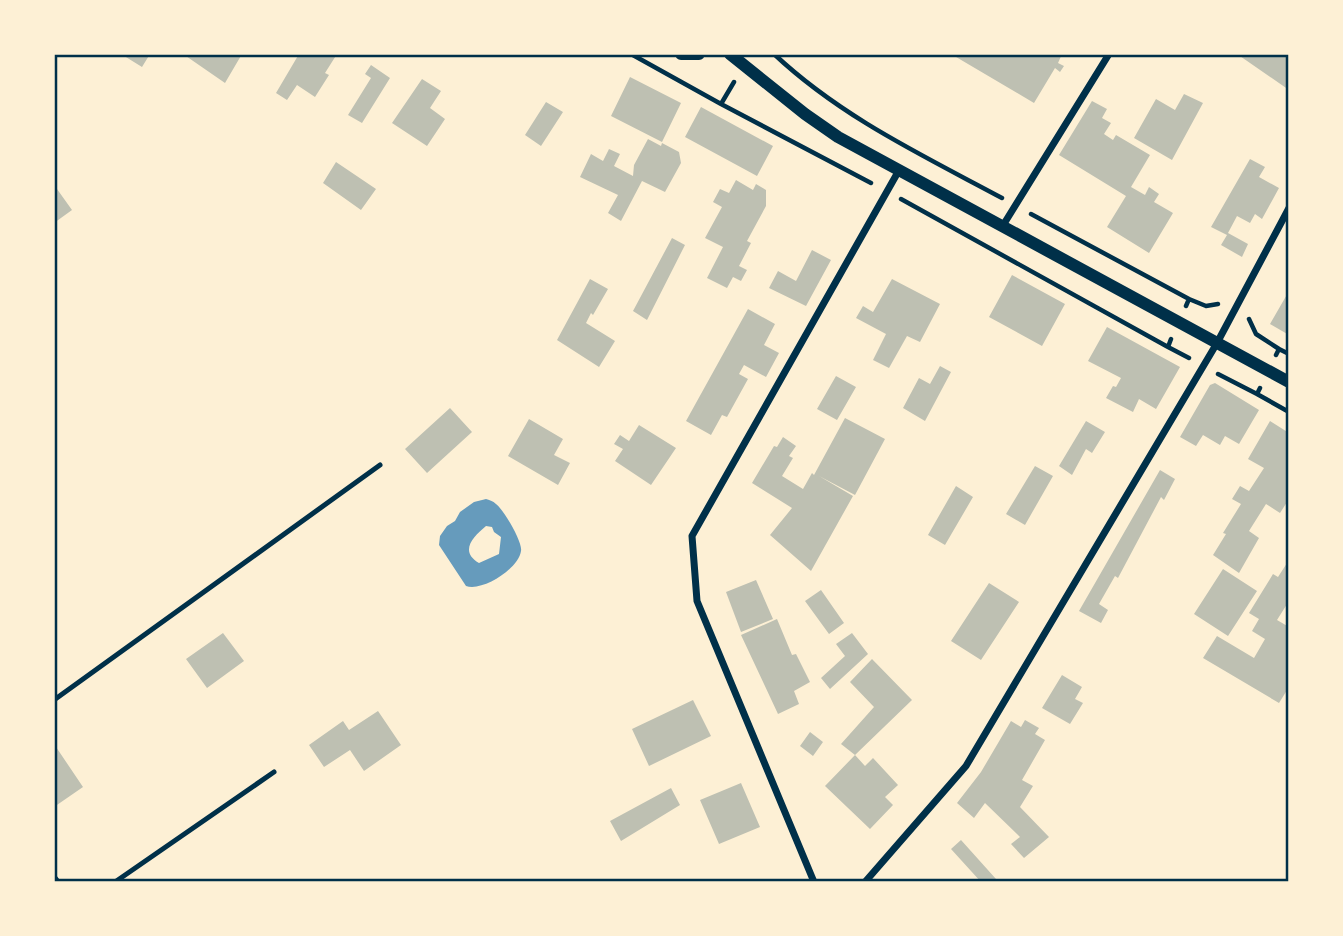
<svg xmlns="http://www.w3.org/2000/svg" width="1343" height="936" font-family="Lora,serif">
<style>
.water{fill:#669bbc;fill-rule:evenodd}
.building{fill:#bec0b2}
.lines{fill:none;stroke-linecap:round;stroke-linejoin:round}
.path{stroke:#003049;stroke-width:4.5}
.service{stroke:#003049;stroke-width:5}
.minor{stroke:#003049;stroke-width:7}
.tertiary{stroke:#003049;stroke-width:12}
.neatline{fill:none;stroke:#003049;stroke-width:2.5}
</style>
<rect width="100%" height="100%" fill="#fdf0d5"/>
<path class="water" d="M 486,499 C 489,500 493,501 496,504 C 503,509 523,542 521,551 C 519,568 483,592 466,586 L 439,545 L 440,536 L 447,526 L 455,521 L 460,512 L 474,502 ZM 486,526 L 492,527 L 494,532 L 501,537 L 499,554 L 479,563 C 459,551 473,537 486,526 Z"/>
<path class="building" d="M 121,54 L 150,54 L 142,67 Z
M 183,54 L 242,54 L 225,83 Z
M 299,54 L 337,54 L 325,73 L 329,75 L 315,97 L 297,85 L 287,100 L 276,93 Z
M 951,54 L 1062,54 L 1058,63 L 1064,66 L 1060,72 L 1055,68 L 1034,103 Z
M 1237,54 L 1284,54 L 1289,57 L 1289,90 Z
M 371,65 L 390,78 L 362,123 L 348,115 L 371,78 L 365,74 Z
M 630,77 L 681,103 L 662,142 L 611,116 Z
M 422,79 L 441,91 L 430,108 L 445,119 L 427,146 L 392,123 Z
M 1184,94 L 1203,103 L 1172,160 L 1134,138 L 1156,99 L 1175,110 Z
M 1092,101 L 1107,109 L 1102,118 L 1111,123 L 1104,134 L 1113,140 L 1116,135 L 1150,155 L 1131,187 L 1145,195 L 1149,187 L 1159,194 L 1154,202 L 1173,213 L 1149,253 L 1107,227 L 1126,196 L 1059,155 Z
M 546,102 L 563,112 L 541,146 L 525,135 Z
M 701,107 L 773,146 L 757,176 L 685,137 Z
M 648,139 L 661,146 L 662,143 L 679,152 L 681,163 L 665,192 L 642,181 L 621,221 L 608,213 L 618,195 L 580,177 L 591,154 L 603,161 L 609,149 L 620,154 L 614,166 L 633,176 L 634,165 Z
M 1250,159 L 1265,167 L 1259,177 L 1279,188 L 1262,219 L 1255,214 L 1250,223 L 1237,216 L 1228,233 L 1248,244 L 1242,257 L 1221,245 L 1227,235 L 1211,227 Z
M 336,162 L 376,189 L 361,210 L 323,183 Z
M 736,180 L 753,190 L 756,184 L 766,190 L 766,206 L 747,241 L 751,243 L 739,266 L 747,270 L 741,281 L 733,277 L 727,288 L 707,278 L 723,247 L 705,238 L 722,207 L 713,202 L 720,189 L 729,193 Z
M 57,189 L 72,210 L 54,223 L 54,190 Z
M 672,238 L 685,245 L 647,320 L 633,311 Z
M 812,250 L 831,260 L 806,306 L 769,288 L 778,271 L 796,281 Z
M 1012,275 L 1065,304 L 1042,346 L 989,317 Z
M 590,279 L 608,289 L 593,315 L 591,313 L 586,323 L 615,341 L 599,367 L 557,340 Z
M 892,279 L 940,304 L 920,342 L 907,336 L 889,368 L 873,360 L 886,334 L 856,318 L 863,306 L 873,312 Z
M 1289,291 L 1289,335 L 1270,324 Z
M 748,309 L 775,324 L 764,345 L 779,353 L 766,377 L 744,365 L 739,374 L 748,379 L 727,417 L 722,415 L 711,435 L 686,421 Z
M 1107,327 L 1180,367 L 1156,409 L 1139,399 L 1133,412 L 1106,398 L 1113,386 L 1116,387 L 1121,378 L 1088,361 Z
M 940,366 L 951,372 L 925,421 L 903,408 L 919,378 L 930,384 Z
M 836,376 L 856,387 L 837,420 L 817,409 Z
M 1215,383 L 1259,410 L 1239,444 L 1225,436 L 1220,445 L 1203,435 L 1196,446 L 1180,437 L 1210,385 Z
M 450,408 L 472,432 L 427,473 L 405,449 Z
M 845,418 L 885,439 L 855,495 L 819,476 L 853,496 L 811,571 L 770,535 L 792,508 L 752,483 L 774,446 L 777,447 L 783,437 L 796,446 L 789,456 L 793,458 L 782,476 L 803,489 L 812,473 L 814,475 Z
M 529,419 L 563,439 L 554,455 L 570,463 L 558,485 L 508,456 Z
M 1086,421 L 1105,432 L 1092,453 L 1086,449 L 1072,475 L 1059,466 Z
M 1270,421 L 1289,433 L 1289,499 L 1280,513 L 1266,504 L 1249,531 L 1259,538 L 1239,573 L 1213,555 L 1226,534 L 1223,533 L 1241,504 L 1232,499 L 1240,486 L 1249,491 L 1264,468 L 1248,459 Z
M 639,425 L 676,448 L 651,485 L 615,461 L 623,449 L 614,444 L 620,435 L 629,441 Z
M 1035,466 L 1053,476 L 1025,525 L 1006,514 Z
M 1160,470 L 1175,479 L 1164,500 L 1161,497 L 1118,578 L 1115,576 L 1099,604 L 1108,610 L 1101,623 L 1079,611 Z
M 956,486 L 973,497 L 945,545 L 928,535 Z
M 1289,560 L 1289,601 L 1277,620 L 1289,627 L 1289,687 L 1279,703 L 1203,658 L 1217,636 L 1254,658 L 1265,639 L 1252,631 L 1259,619 L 1249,613 L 1273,574 L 1278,577 Z
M 1223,569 L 1257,591 L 1228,636 L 1194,614 Z
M 756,580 L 773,619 L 741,632 L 726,592 Z
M 989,583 L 1019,602 L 981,660 L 951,641 Z
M 821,590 L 844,623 L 829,634 L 805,601 Z
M 777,619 L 792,655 L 796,654 L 810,682 L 794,691 L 799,704 L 778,714 L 741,635 Z
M 223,633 L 244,661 L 207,688 L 186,659 Z
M 852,633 L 868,654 L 830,689 L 821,678 L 845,656 L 836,644 Z
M 872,659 L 912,700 L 855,755 L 841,744 L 874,707 L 850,682 Z
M 1062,675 L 1082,687 L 1075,699 L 1083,703 L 1070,724 L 1042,708 Z
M 693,700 L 711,736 L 649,766 L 632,729 Z
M 378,711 L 401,745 L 364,771 L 350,750 L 324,767 L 309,745 L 343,721 L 349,730 Z
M 1025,720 L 1039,728 L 1035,734 L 1045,740 L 1022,780 L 1033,786 L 1020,807 L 1049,837 L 1024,858 L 1011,844 L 1020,837 L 985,803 L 974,818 L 957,803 L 981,772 L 1011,721 L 1021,727 Z
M 810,732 L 823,742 L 813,756 L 800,746 Z
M 54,744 L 83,787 L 54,807 Z
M 855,755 L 865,766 L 873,758 L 898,785 L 885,797 L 893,805 L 870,829 L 825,786 Z
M 741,783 L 760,827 L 719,844 L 700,800 Z
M 671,788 L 680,805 L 621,841 L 610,821 Z
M 961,840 L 996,879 L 993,882 L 981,882 L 951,849 Z"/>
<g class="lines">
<path class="path" d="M 631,54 L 721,104 L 734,82
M 774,54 C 841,117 922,155 1002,198
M 721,104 L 871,183
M 901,199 L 1168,347 L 1171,339
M 1031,214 L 1189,299 L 1186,306
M 1189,299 L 1206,306 L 1218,304
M 1249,319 L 1256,334 L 1279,349 L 1276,355
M 1168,347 L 1189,358
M 1279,349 L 1289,354
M 1218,374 L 1257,394 L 1260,388
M 1257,394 L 1289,412"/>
<path class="service" d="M 54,700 L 380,465
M 115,882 L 274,772"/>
<path class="minor" d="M 1002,227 L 1109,54
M 54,878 L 57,882
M 814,882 L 697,601 L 692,536 L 898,172
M 865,882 L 966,766 L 1217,343 L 1289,208"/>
<path class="tertiary" d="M 681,54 L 699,54
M 730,54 L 805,114 L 838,137 L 1289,382"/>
</g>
<rect width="1343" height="936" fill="none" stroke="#fdf0d5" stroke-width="112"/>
<rect x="56" y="56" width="1231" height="824" class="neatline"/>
</svg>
